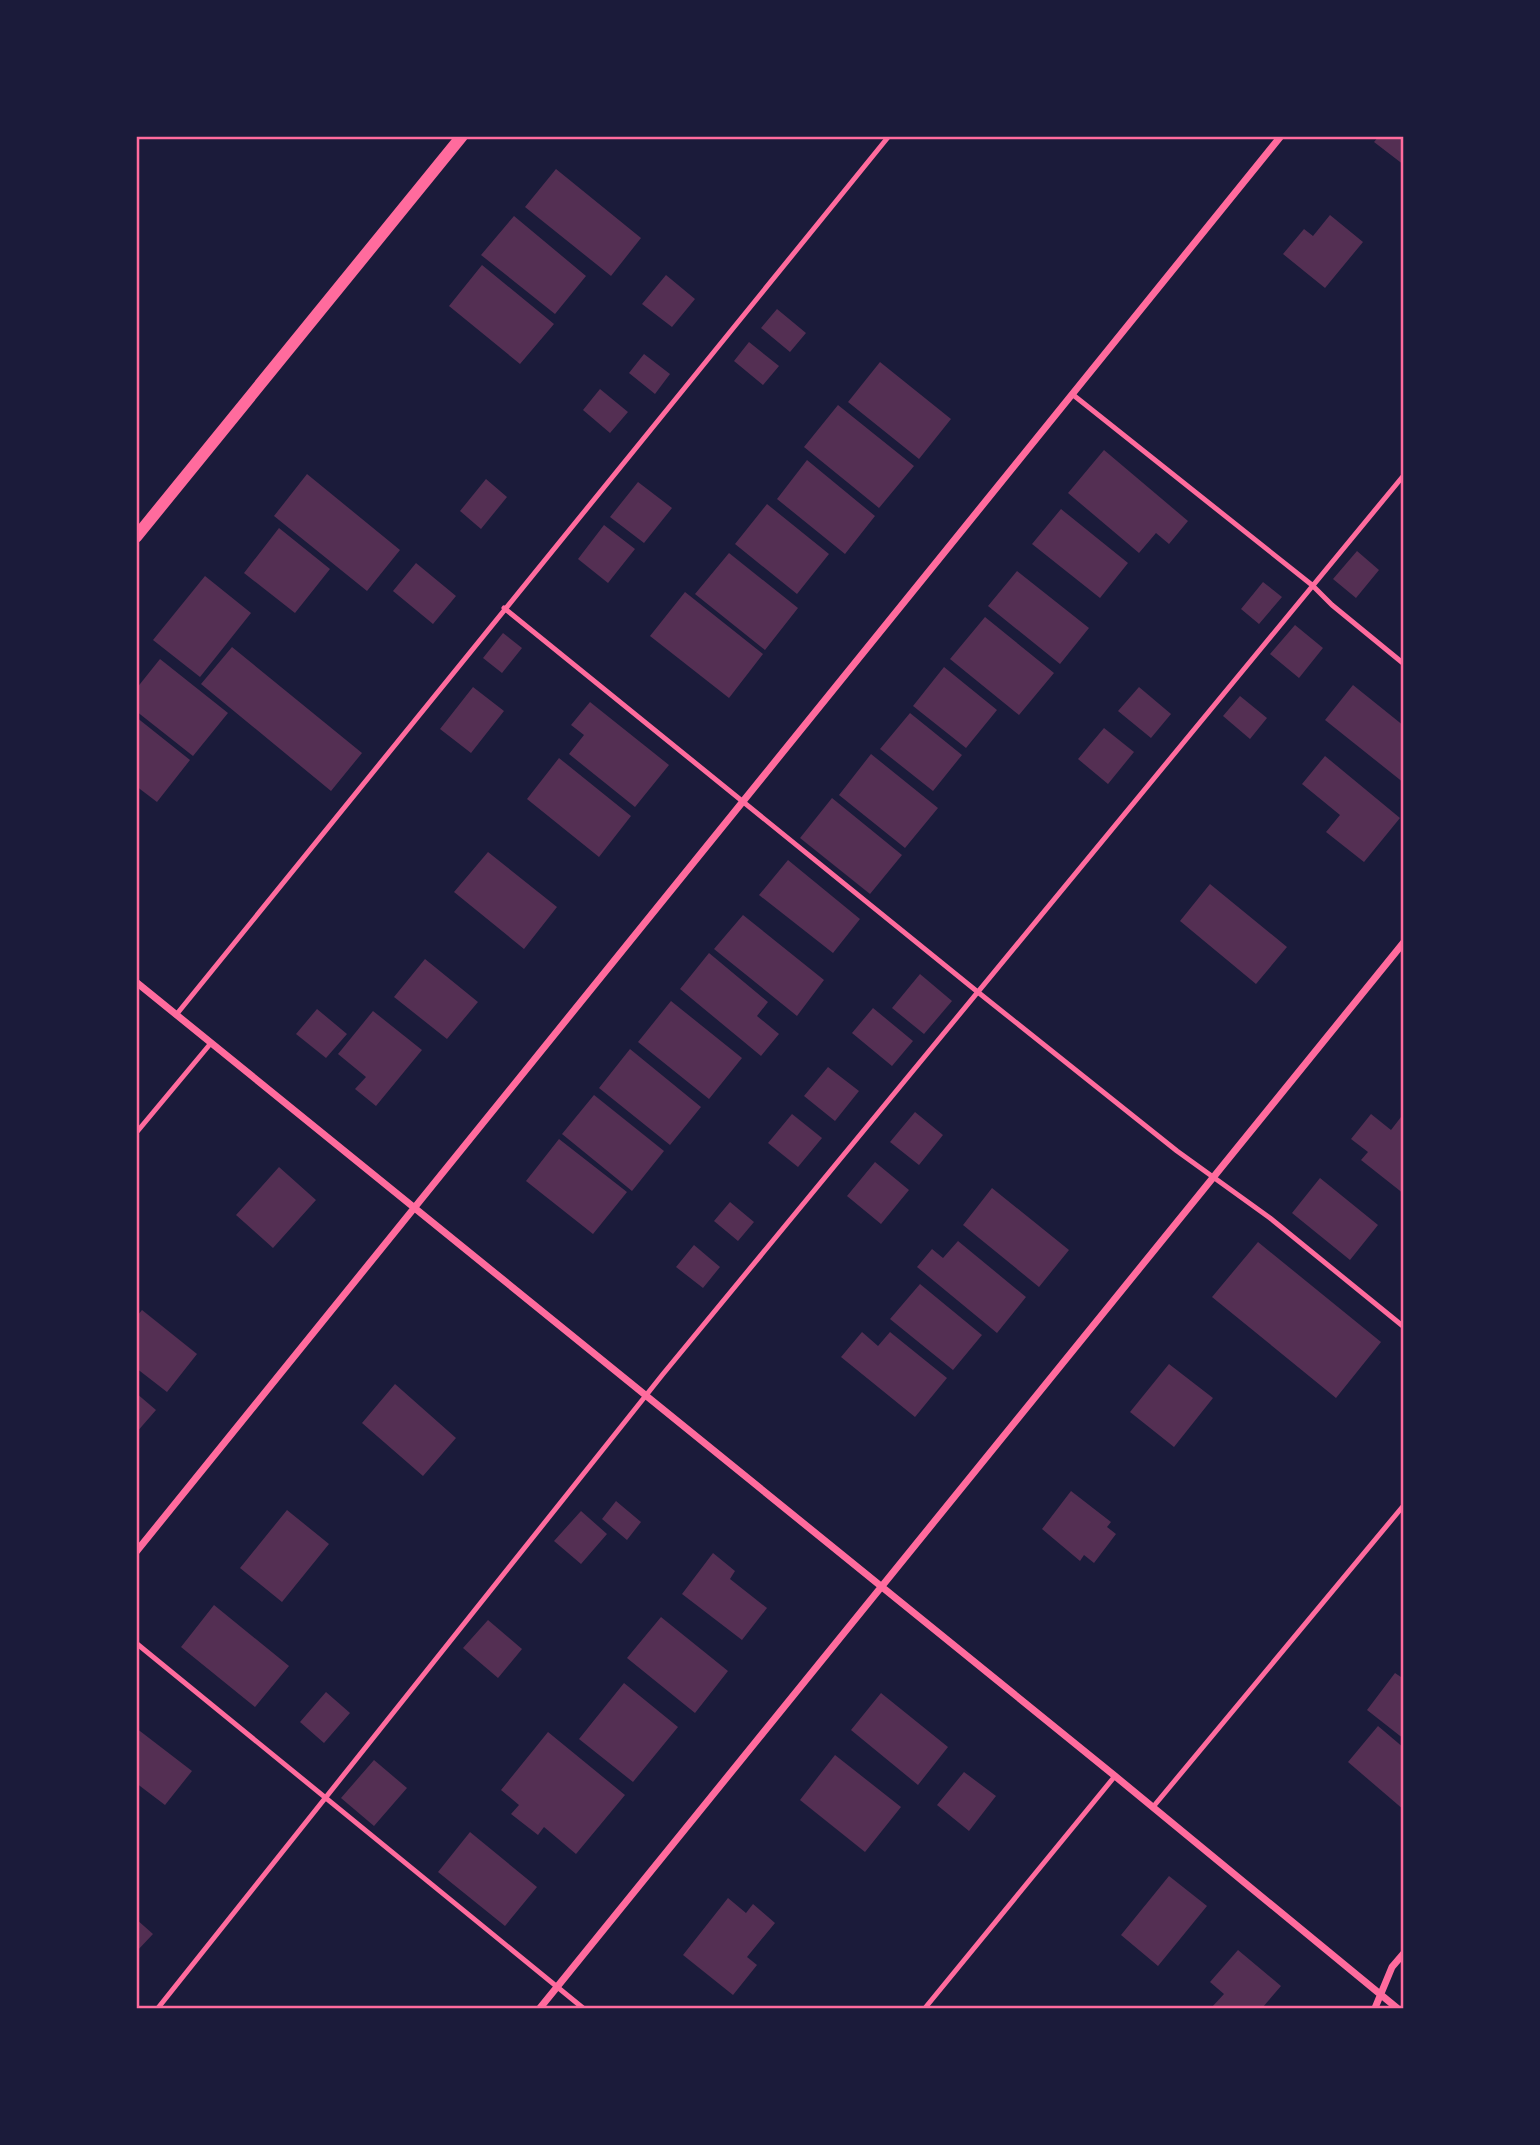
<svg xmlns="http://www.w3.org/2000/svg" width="1540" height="2145" font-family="Barlow,sans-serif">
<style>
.building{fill:#542f53}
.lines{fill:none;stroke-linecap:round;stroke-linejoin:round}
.service{stroke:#ff6b9d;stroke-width:5}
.minor{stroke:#ff6b9d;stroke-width:7}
.tertiary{stroke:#ff6b9d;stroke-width:12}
.neatline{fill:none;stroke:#ff6b9d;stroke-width:2.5}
</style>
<rect width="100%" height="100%" fill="#1b1b3a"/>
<path class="building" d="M 1379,136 L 1404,136 L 1404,165 L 1374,142 Z
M 556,169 L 641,238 L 611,276 L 525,207 Z
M 1330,215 L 1363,242 L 1325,288 L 1283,254 L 1304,229 L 1313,236 Z
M 514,216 L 586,276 L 555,314 L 481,255 Z
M 482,265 L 554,324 L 520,364 L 449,306 Z
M 666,275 L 695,299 L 672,327 L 642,304 Z
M 777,309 L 806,333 L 790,352 L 761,328 Z
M 749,342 L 779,366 L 763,385 L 734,361 Z
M 644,354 L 670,374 L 655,394 L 629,373 Z
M 880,362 L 951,419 L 919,459 L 848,402 Z
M 600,389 L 628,412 L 610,433 L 583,410 Z
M 838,405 L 914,466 L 879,508 L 804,447 Z
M 1104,450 L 1188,521 L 1169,544 L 1156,533 L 1139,553 L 1068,493 Z
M 807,460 L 875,516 L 845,554 L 777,499 Z
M 307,474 L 400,550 L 367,591 L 274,516 Z
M 486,479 L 507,497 L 481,529 L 460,511 Z
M 638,482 L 672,508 L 644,543 L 610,517 Z
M 767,504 L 829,554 L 797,594 L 735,544 Z
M 1061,509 L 1128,563 L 1100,598 L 1032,544 Z
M 604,525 L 635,549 L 608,583 L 578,559 Z
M 279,528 L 330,569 L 295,613 L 244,573 Z
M 1357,551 L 1379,570 L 1356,598 L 1333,579 Z
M 729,553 L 798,608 L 765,650 L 695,594 Z
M 416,563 L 456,596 L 433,624 L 393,591 Z
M 1017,571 L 1089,628 L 1060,664 L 988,606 Z
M 205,576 L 251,613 L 200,677 L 153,640 Z
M 1263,582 L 1282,597 L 1259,624 L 1241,609 Z
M 685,592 L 763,654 L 729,698 L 650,636 Z
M 985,617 L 1054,673 L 1019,715 L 950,659 Z
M 1295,625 L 1323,648 L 1299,678 L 1270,654 Z
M 503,633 L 522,648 L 502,673 L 483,658 Z
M 232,647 L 362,753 L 331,791 L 201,684 Z
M 160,659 L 228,713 L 193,756 L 136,711 L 136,689 Z
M 944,667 L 997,710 L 966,748 L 913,706 Z
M 1353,685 L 1404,726 L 1404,783 L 1325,720 Z
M 473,687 L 504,711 L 471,753 L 440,729 Z
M 1139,687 L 1171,714 L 1151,738 L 1118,711 Z
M 1240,696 L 1267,718 L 1250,739 L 1223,716 Z
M 590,702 L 669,765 L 635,807 L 569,754 L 584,735 L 571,725 Z
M 910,713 L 962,755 L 933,791 L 880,749 Z
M 136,717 L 190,760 L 157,802 L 136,786 Z
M 1104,728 L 1134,752 L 1108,784 L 1078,759 Z
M 871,754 L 938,808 L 905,848 L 839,795 Z
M 1325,756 L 1400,818 L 1364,862 L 1326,832 L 1340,815 L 1302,784 Z
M 559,758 L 631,816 L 599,857 L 527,799 Z
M 832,798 L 902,855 L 870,894 L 800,838 Z
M 488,852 L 557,907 L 524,949 L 454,892 Z
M 788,860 L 860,919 L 833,953 L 759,895 Z
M 1210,884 L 1287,947 L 1256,984 L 1180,921 Z
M 743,915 L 824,980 L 797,1016 L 714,949 Z
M 709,953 L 768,1002 L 757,1016 L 779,1034 L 761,1056 L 680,989 Z
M 425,959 L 478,1002 L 447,1039 L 394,997 Z
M 920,974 L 952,1001 L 924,1034 L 892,1008 Z
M 671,1001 L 742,1058 L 709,1099 L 638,1042 Z
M 873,1008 L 913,1041 L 892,1066 L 852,1033 Z
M 317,1009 L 347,1034 L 326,1058 L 296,1034 Z
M 373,1011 L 422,1050 L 376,1106 L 355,1089 L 366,1077 L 338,1054 Z
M 630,1049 L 701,1107 L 670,1145 L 599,1088 Z
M 828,1067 L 859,1091 L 835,1121 L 804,1096 Z
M 594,1095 L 664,1151 L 632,1191 L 562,1134 Z
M 915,1112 L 943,1135 L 919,1165 L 890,1142 Z
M 792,1114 L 822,1138 L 798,1167 L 768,1143 Z
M 1371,1114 L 1391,1130 L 1401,1117 L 1404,1119 L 1404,1194 L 1361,1160 L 1368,1152 L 1351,1139 Z
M 559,1139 L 627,1192 L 593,1234 L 526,1181 Z
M 875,1162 L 909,1190 L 881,1224 L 847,1196 Z
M 279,1167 L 316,1200 L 273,1248 L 236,1215 Z
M 1320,1178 L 1378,1225 L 1350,1260 L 1292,1213 Z
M 992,1188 L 1069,1250 L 1039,1287 L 963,1225 Z
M 730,1202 L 754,1222 L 738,1241 L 714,1221 Z
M 958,1241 L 1026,1297 L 997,1333 L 917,1267 L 932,1249 L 943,1258 Z
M 1258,1242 L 1381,1342 L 1336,1398 L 1212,1297 Z
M 694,1245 L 720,1267 L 703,1288 L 676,1267 Z
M 920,1284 L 982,1335 L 953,1370 L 890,1319 Z
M 142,1310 L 197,1354 L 167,1392 L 136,1368 L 136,1317 Z
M 862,1332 L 878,1346 L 890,1332 L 947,1378 L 915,1417 L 841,1357 Z
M 1169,1364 L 1213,1398 L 1174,1447 L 1130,1412 Z
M 395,1384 L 456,1438 L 423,1476 L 362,1423 Z
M 136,1393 L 156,1410 L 136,1433 Z
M 1071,1491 L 1111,1522 L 1107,1527 L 1116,1534 L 1094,1563 L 1084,1555 L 1080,1561 L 1042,1529 Z
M 616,1501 L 641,1522 L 627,1540 L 602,1519 Z
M 287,1510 L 329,1544 L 282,1602 L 240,1568 Z
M 581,1511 L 607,1534 L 581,1564 L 554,1541 Z
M 713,1553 L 735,1571 L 730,1579 L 767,1608 L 742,1640 L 682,1594 Z
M 214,1605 L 289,1666 L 255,1707 L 181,1647 Z
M 661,1617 L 728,1671 L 695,1713 L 627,1658 Z
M 488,1620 L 522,1649 L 498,1678 L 463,1648 Z
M 1395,1673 L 1404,1679 L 1404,1739 L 1367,1710 Z
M 624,1683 L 678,1727 L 633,1782 L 579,1739 Z
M 326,1692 L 350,1713 L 324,1743 L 300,1722 Z
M 881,1693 L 948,1747 L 918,1785 L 851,1730 Z
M 1378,1726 L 1404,1748 L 1404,1810 L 1348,1762 Z
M 136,1728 L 192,1771 L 165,1805 L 136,1783 Z
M 548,1732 L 625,1795 L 576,1854 L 544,1827 L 538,1835 L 511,1814 L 519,1805 L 501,1790 Z
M 835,1755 L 901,1807 L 865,1852 L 800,1800 Z
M 374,1760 L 407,1788 L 374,1826 L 341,1798 Z
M 964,1772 L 996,1796 L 969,1831 L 937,1805 Z
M 470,1832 L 537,1887 L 505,1926 L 438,1872 Z
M 1169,1876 L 1207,1906 L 1158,1966 L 1121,1935 Z
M 728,1898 L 746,1913 L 753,1904 L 775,1923 L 747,1957 L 757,1965 L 733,1995 L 683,1955 Z
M 136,1919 L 153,1934 L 136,1952 Z
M 1238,1950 L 1281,1986 L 1263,2007 L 1266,2008 L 1211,2008 L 1224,1994 L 1210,1982 Z"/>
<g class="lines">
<path class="service" d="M 1072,394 L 1312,585 L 1332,605 L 1404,664
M 504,608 L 979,993 L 1177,1151 L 1270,1218 L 1404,1327
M 176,1015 L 889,136
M 136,1133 L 211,1043
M 136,1643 L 583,2008
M 1153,1807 L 1404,1505
M 158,2008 L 663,1374 L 1404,475
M 925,2008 L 1115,1776"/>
<path class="minor" d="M 136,982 L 1115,1776 L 1397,2008
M 136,1552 L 1281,136
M 540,2008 L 1404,942
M 1375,2008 L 1392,1967 L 1404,1953"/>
<path class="tertiary" d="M 136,537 L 462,136"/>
</g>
<rect width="1540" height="2145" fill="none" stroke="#1b1b3a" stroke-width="276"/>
<rect x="138" y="138" width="1264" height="1869" class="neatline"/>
</svg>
